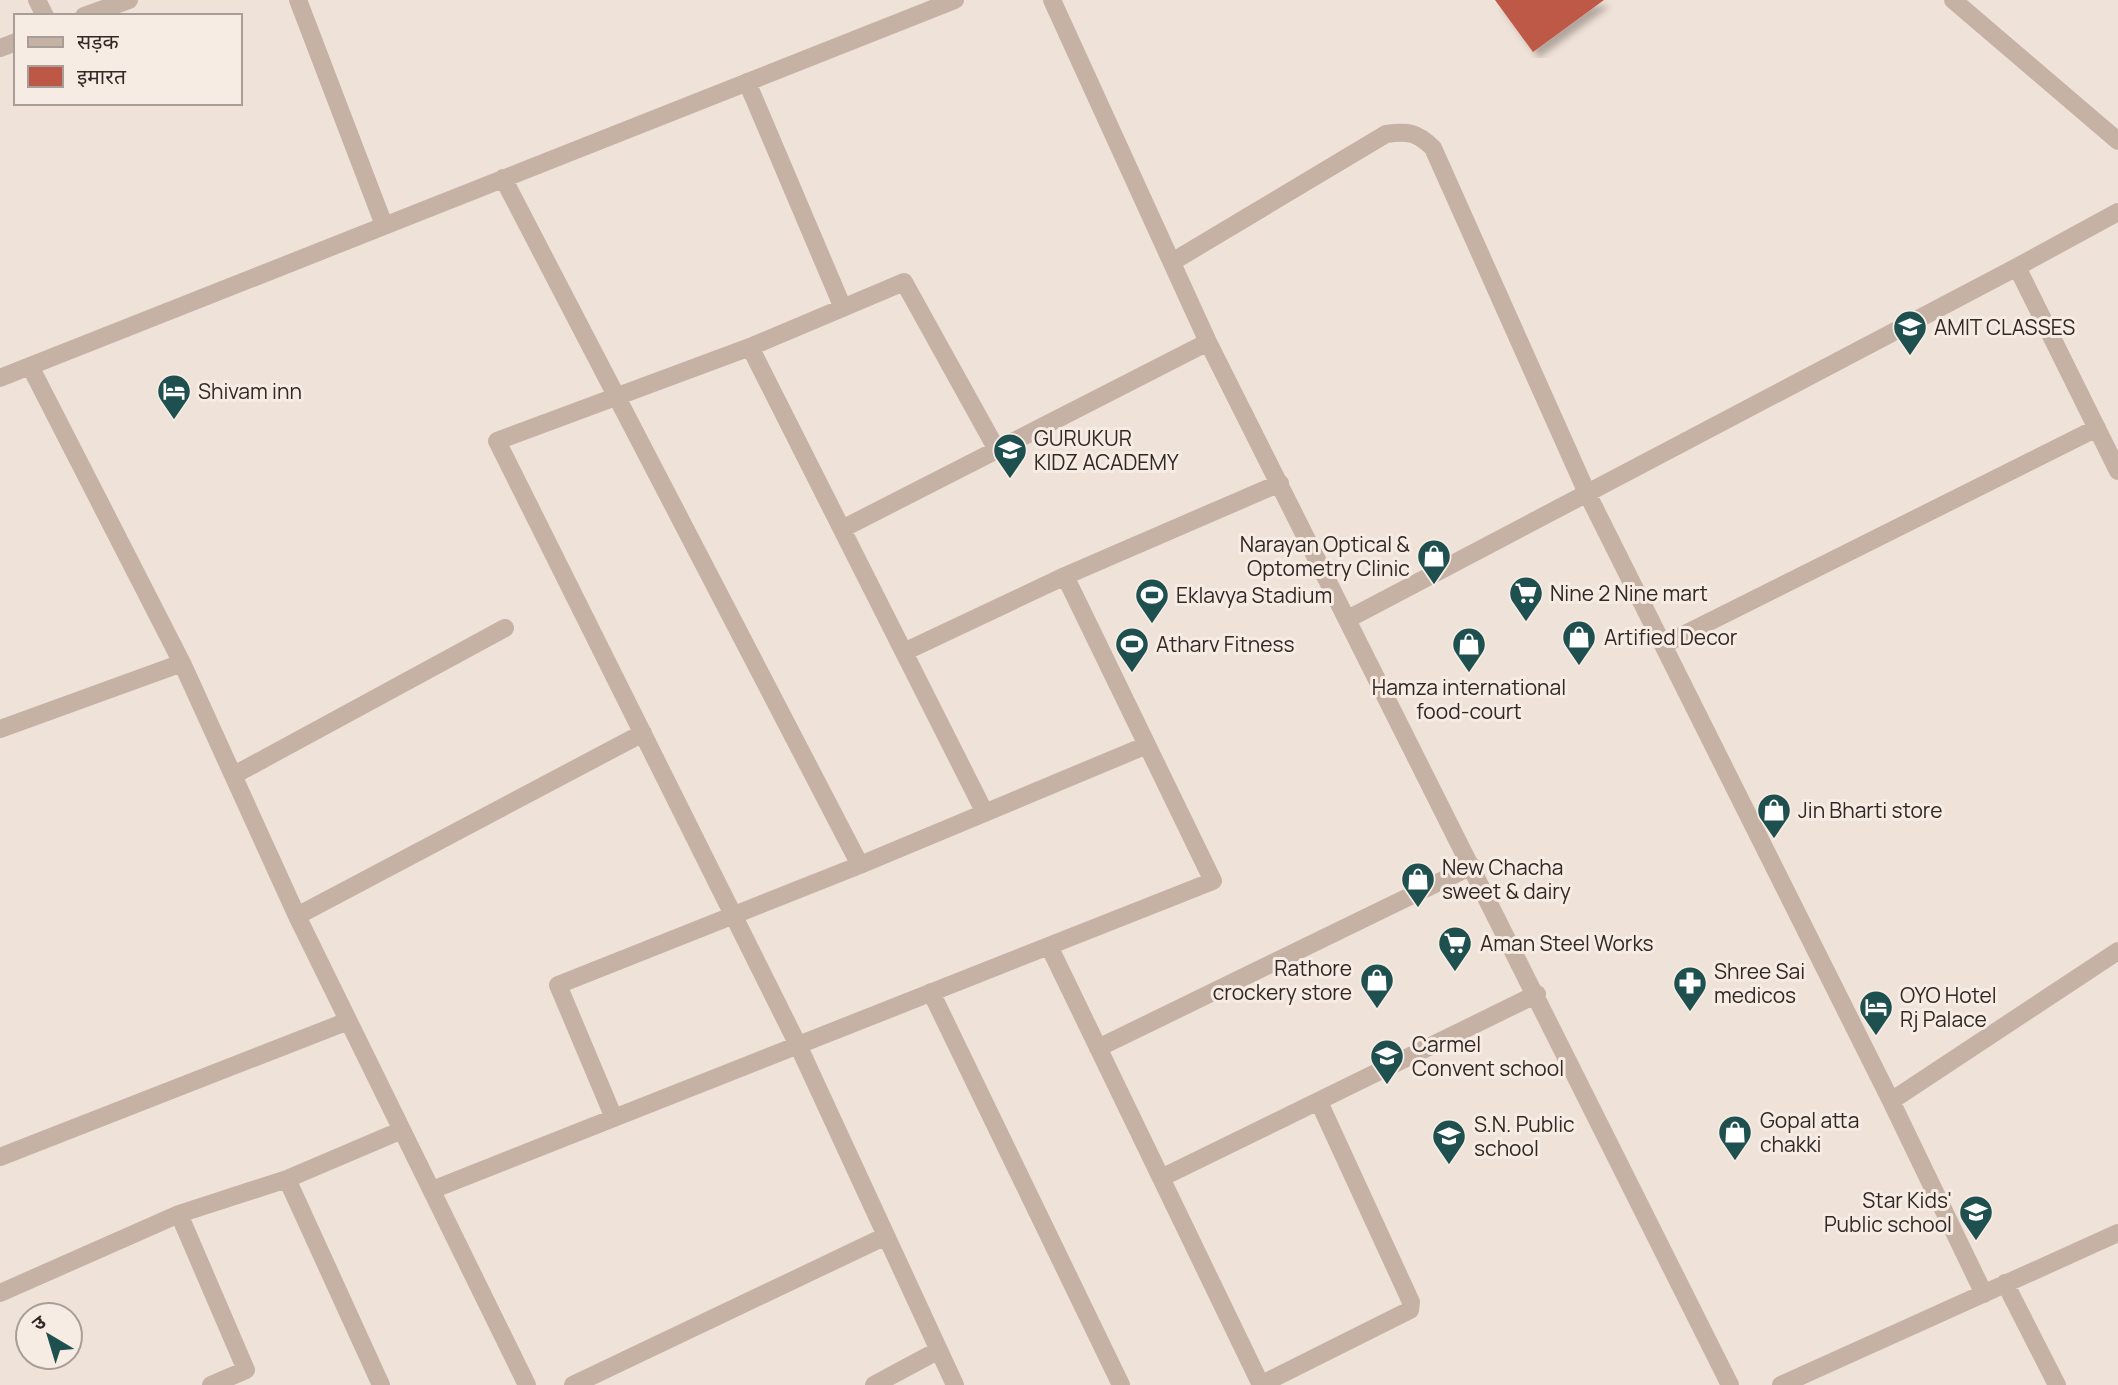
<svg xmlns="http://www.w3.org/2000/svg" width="2118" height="1385" font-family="Manrope,'Noto Sans Devanagari',sans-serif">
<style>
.building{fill:#be5846;filter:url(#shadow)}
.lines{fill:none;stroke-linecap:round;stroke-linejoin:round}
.minor{stroke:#c6b1a5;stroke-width:18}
.labels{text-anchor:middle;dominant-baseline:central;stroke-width:6;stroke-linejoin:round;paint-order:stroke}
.poi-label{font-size:21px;fill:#322825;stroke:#f7ece3;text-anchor:start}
</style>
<defs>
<filter id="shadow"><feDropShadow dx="6" dy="6" stdDeviation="3.5" flood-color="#0004"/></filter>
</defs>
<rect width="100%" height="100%" fill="#efe2d8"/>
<path class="building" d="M 1495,0 L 1604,0 L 1533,52 Z"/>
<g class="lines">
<path class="minor" d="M 37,0 L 45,16
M 298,0 L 384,225
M 1052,0 L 1208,342 L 1730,1385
M 1953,0 L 2118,141
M 84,16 L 129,0
M 0,48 L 16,42
M 747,82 L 843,308
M 503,178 L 860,865
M 1172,262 L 1386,134 C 1408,131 1417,132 1433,148 L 1587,493 L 1891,1101 L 1984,1294
M 2017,267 L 2118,212
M 750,347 L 985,813
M 30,366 L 182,663 L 297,916 L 527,1385
M 0,378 L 955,0
M 842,529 L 1208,342
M 1348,619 L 2017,267 L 2118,471
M 1663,645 L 2097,428
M 904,652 L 1065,576
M 0,729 L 182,663
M 234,775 L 505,628
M 297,916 L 643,733
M 1049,946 L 1261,1385
M 931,992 L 1121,1385
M 1098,1048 L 1472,866
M 1891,1101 L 2118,951
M 614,1118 L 558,985 L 860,865 L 1147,745
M 0,1157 L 348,1021
M 1161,1178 L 1537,994
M 287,1179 L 381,1385
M 432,1190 L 1213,881 L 1065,576 L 1280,483
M 179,1214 L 287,1179 L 402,1130
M 2005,1283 L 2057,1385
M 0,1293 L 179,1214 L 246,1370 L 211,1385
M 573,1385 L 886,1236
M 874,1385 L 939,1350
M 955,1385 L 798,1045 L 497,441 L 750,347 L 904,282 L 997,450
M 1260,1385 L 1410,1310 L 1411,1302 L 1319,1102
M 1781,1385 L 2118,1233"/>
</g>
<defs>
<g id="school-pin" transform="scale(1.75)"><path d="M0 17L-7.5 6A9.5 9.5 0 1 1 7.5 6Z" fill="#1e504f" stroke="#f7ece3"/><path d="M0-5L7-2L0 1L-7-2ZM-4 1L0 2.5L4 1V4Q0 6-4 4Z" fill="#fff"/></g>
<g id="hotel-pin" transform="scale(1.75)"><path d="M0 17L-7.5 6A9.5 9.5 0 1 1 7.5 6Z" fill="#1e504f" stroke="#f7ece3"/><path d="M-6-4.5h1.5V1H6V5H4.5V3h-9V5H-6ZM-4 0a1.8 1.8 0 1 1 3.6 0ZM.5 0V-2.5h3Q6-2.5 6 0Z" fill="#fff"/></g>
<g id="shop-pin" transform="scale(1.75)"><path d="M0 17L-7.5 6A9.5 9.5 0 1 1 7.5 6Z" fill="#1e504f" stroke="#f7ece3"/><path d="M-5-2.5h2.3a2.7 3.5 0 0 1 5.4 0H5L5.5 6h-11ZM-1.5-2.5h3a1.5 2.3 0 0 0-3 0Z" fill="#fff"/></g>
<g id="supermarket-pin" transform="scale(1.75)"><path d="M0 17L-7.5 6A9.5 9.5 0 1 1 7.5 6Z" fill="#1e504f" stroke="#f7ece3"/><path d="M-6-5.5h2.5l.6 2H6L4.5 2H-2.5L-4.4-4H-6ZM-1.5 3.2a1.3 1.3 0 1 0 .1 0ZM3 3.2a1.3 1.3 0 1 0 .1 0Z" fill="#fff"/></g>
<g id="stadium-pin" transform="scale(1.75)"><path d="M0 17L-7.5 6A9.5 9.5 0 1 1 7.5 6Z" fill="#1e504f" stroke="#f7ece3"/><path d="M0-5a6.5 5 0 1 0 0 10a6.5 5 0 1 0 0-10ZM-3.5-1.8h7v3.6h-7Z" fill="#fff"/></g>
<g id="pharmacy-pin" transform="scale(1.75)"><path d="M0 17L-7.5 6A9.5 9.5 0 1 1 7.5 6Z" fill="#1e504f" stroke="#f7ece3"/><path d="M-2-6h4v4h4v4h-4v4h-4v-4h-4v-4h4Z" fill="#fff"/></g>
</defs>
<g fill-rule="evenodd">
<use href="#school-pin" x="1910" y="327"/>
<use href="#hotel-pin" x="174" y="391"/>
<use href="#school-pin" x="1010" y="450"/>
<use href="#shop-pin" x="1434" y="556"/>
<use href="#supermarket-pin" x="1526" y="593"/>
<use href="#stadium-pin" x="1152" y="595"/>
<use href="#shop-pin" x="1579" y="637"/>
<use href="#stadium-pin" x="1132" y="644"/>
<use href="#shop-pin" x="1469" y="644"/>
<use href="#shop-pin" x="1774" y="810"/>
<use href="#shop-pin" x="1418" y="879"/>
<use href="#supermarket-pin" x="1455" y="943"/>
<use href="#shop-pin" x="1377" y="980"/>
<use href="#pharmacy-pin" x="1690" y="983"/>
<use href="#hotel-pin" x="1876" y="1007"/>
<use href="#school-pin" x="1387" y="1056"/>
<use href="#shop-pin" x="1735" y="1132"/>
<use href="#school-pin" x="1449" y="1136"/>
<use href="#school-pin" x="1976" y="1212"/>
</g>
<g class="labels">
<g class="poi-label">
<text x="1934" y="327">AMIT CLASSES</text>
<text x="198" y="391">Shivam inn</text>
<text x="1034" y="438">GURUKUR<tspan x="1034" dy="24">KIDZ ACADEMY</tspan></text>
<text x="1410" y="544" text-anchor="end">Narayan Optical &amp;<tspan x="1410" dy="24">Optometry Clinic</tspan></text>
<text x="1550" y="593">Nine 2 Nine mart</text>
<text x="1176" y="595">Eklavya Stadium</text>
<text x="1604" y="637">Artified Decor</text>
<text x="1156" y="644">Atharv Fitness</text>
<text x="1469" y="687" text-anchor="middle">Hamza international<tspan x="1469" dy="24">food-court</tspan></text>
<text x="1798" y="810">Jin Bharti store</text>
<text x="1442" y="867">New Chacha<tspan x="1442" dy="24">sweet &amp; dairy</tspan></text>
<text x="1480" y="943">Aman Steel Works</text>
<text x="1352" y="968" text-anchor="end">Rathore<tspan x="1352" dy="24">crockery store</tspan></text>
<text x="1714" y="971">Shree Sai<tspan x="1714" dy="24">medicos</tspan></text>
<text x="1900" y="995">OYO Hotel<tspan x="1900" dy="24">Rj Palace</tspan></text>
<text x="1412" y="1044">Carmel<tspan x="1412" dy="24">Convent school</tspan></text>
<text x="1760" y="1120">Gopal atta<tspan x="1760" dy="24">chakki</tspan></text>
<text x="1474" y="1124">S.N. Public<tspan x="1474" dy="24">school</tspan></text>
<text x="1952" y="1200" text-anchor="end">Star Kids'<tspan x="1952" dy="24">Public school</tspan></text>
</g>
</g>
<rect x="14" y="14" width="228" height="91" fill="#f7ece3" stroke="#a89e97" stroke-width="2"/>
<rect x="28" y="37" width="35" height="10" fill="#c6b1a5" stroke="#a89e97" stroke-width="2"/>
<text x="77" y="49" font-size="21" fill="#322825">सड़क</text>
<rect x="28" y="66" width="35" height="21" fill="#be5846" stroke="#a89e97" stroke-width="2"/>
<text x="77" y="84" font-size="21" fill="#322825">इमारत</text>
<g transform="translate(49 1336) rotate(322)"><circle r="33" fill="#f7ece3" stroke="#a89e97" stroke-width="2"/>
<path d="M0-5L12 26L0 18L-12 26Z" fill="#1e504f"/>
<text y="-10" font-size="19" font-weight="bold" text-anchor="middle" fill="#322825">उ</text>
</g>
</svg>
